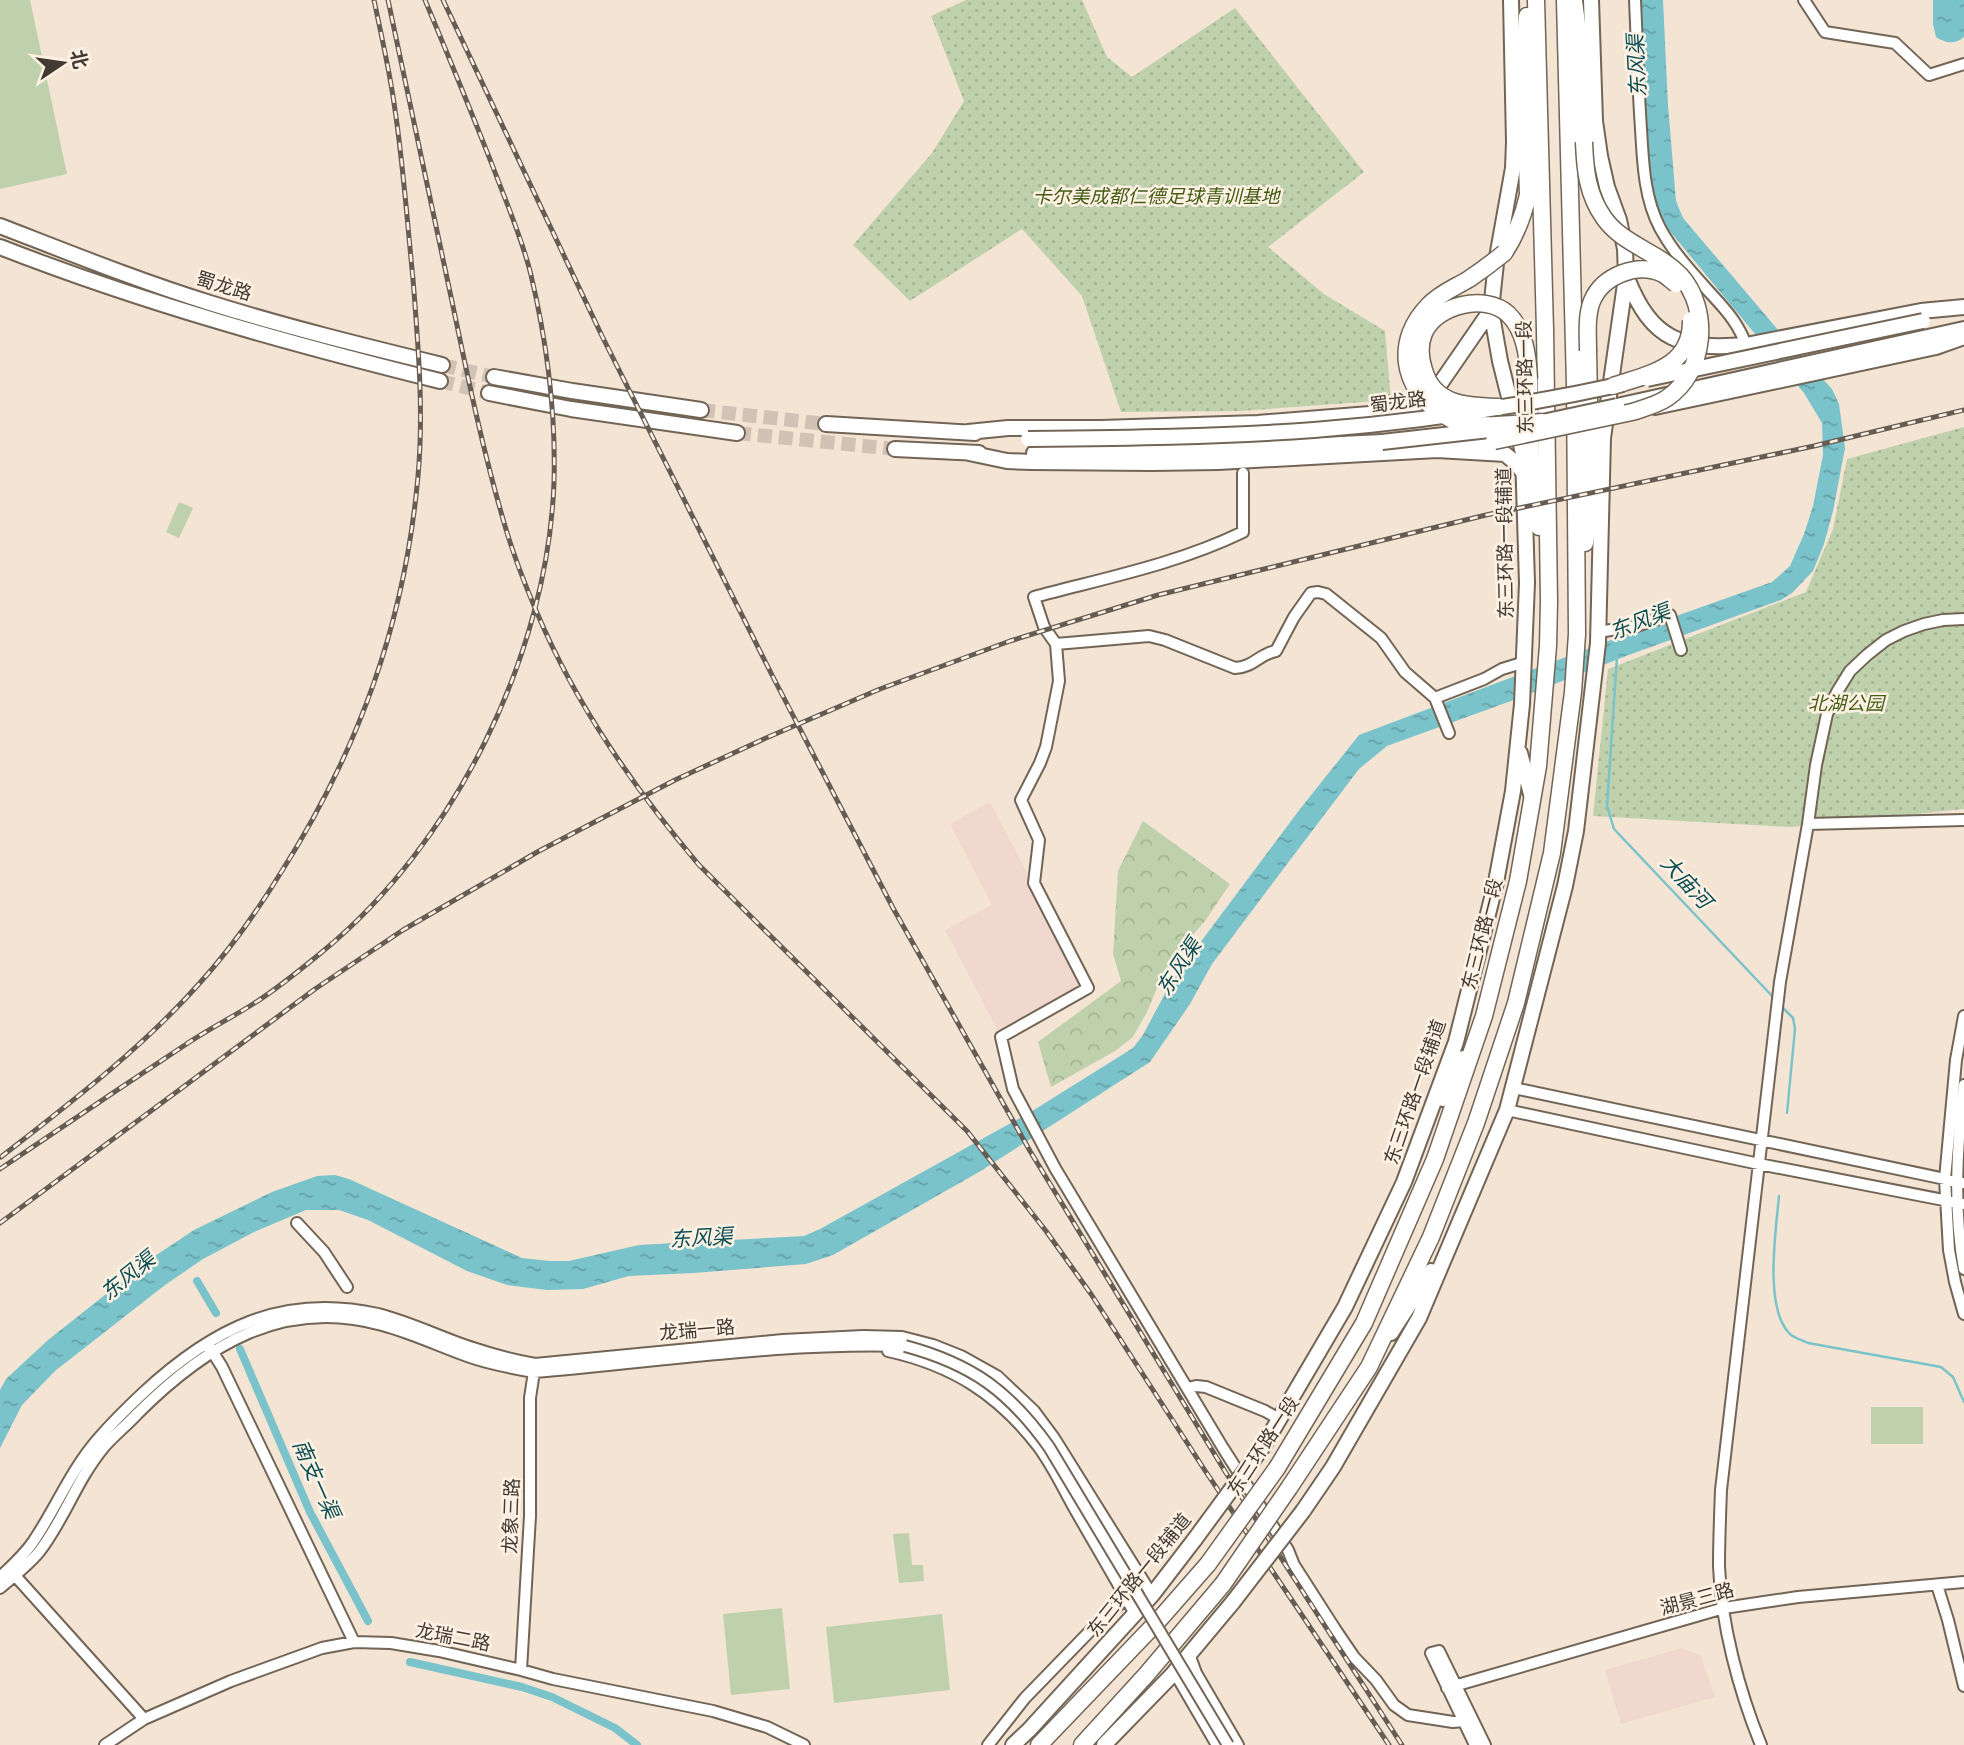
<svg xmlns="http://www.w3.org/2000/svg" width="1964" height="1745" font-family="Bitter,'Noto Sans SC',serif">
<style>
.commercial{fill:#f0d8ce}
.green{fill:#bfd1ac}
.forest{fill:url(#forest-crowns)}
.park{fill:url(#park-dots)}
.water{fill:url(#water-ripples)}
.lines{fill:none;stroke-linecap:round;stroke-linejoin:round}
.stream{stroke:#7ac3ca;stroke-width:2.5}
.canal{stroke:#7ac3ca;stroke-width:8}
.major-tunnel{stroke:#d0c2b4;stroke-width:14;stroke-dasharray:14 7;stroke-linecap:butt}
.minor-casing{stroke:#726556;stroke-width:14}
.major-casing{stroke:#726556;stroke-width:18}
.highway-casing{stroke:#726556;stroke-width:19}
.minor{stroke:#fff;stroke-width:10}
.major{stroke:#fff;stroke-width:14}
.highway{stroke:#fff;stroke-width:16}
.rail-casing{stroke:#655d54;stroke-width:5}
.rail{stroke:#fff2e5;stroke-width:2.5;stroke-dasharray:8;stroke-linecap:butt}
.minor-bridge-casing{stroke:#726556;stroke-width:14;stroke-linecap:butt}
.major-bridge-casing{stroke:#726556;stroke-width:18;stroke-linecap:butt}
.highway-bridge-casing{stroke:#726556;stroke-width:19;stroke-linecap:butt}
.minor-bridge{stroke:#fff;stroke-width:10}
.major-bridge{stroke:#fff;stroke-width:14}
.highway-bridge{stroke:#fff;stroke-width:16}
.labels{text-anchor:middle;dominant-baseline:central;stroke-width:5;stroke-linejoin:round;paint-order:stroke}
.park-label{font-size:19px;font-style:italic;fill:#425d14;stroke:#fff2e5}
.street-label{font-size:19px;fill:#413b34;stroke:#fff2e5}
.water-label{font-size:21px;font-style:italic;fill:#0b4e54;stroke:#fff2e5}
</style>
<defs>
<pattern id="forest-crowns" width="20" height="18" patternUnits="userSpaceOnUse" patternTransform="scale(1.75)"><rect width="20" height="18" fill="#bfd1ac"/><path d="M2 6a3 3 0 1 1 6 0M12 15a3 3 0 1 1 6 0" fill="none" stroke="#a5b495"/></pattern>
<pattern id="park-dots" width="8" height="8" patternUnits="userSpaceOnUse" patternTransform="scale(1.75)"><rect width="8" height="8" fill="#bfd1ac"/><path d="M2 2h.1M6 6h.1" fill="none" stroke="#a5b495" stroke-width="1.8" stroke-linecap="round"/></pattern>
<pattern id="water-ripples" width="26" height="14" patternUnits="userSpaceOnUse" patternTransform="scale(1.75)"><rect width="26" height="14" fill="#7ac3ca"/><path d="M2 4q2-2 4 0t4 0M15 11q2-2 4 0t4 0" fill="none" stroke="#66a0a5"/></pattern>
</defs>
<rect width="100%" height="100%" fill="#f4e4d4"/>
<path class="commercial" d="M 990,802 L 1087,987 L 999,1033 L 945,930 L 992,905 L 950,824 Z
M 1682,1648 L 1701,1656 L 1715,1697 L 1621,1724 L 1605,1670 Z"/>
<path class="green" d="M 0,0 L 30,0 L 67,174 L 0,189 Z
M 179,502 L 193,508 L 179,538 L 166,532 Z
M 1871,1407 L 1923,1407 L 1923,1444 L 1871,1444 Z
M 909,1533 L 912,1565 L 923,1565 L 924,1581 L 899,1583 L 893,1534 Z
M 782,1608 L 790,1689 L 731,1695 L 723,1614 Z
M 942,1614 L 950,1690 L 834,1703 L 826,1627 Z"/>
<path class="forest" d="M 1143,821 L 1230,884 L 1205,921 L 1185,944 L 1159,983 L 1147,1012 L 1133,1037 L 1115,1051 L 1051,1087 L 1038,1042 L 1121,981 L 1113,954 L 1118,871 Z"/>
<path class="park" d="M 966,0 L 1082,0 L 1107,57 L 1132,77 L 1235,8 L 1364,172 L 1268,247 L 1324,294 L 1385,331 L 1391,400 L 1240,411 L 1121,412 L 1082,296 L 1022,229 L 910,301 L 853,245 L 932,153 L 964,101 L 931,16 Z
M 1964,427 L 1964,809 L 1791,827 L 1593,816 L 1608,669 L 1806,592 L 1833,529 L 1847,459 Z"/>
<path class="water" d="M 1638,0 L 1663,0 L 1668,105 L 1676,201 L 1683,218 L 1779,331 L 1832,389 L 1839,404 L 1845,448 L 1833,511 L 1824,544 L 1813,571 L 1792,593 L 1781,600 L 1626,656 L 1511,701 L 1387,746 L 1359,769 L 1284,868 L 1212,964 L 1190,1004 L 1150,1062 L 979,1172 L 833,1255 L 806,1264 L 694,1273 L 629,1276 L 583,1289 L 547,1290 L 507,1285 L 467,1271 L 368,1220 L 339,1210 L 306,1210 L 254,1232 L 203,1259 L 165,1285 L 55,1371 L 22,1405 L 0,1448 L 0,1390 L 6,1379 L 48,1340 L 149,1260 L 194,1230 L 272,1192 L 317,1176 L 335,1175 L 349,1179 L 522,1258 L 550,1261 L 569,1261 L 639,1245 L 804,1236 L 820,1229 L 1029,1113 L 1133,1048 L 1143,1035 L 1169,986 L 1185,963 L 1300,809 L 1359,735 L 1648,626 L 1772,582 L 1790,566 L 1804,534 L 1813,506 L 1823,455 L 1822,423 L 1804,393 L 1668,229 L 1657,209 L 1647,169 Z
M 1933,0 L 1964,0 L 1964,37 C 1955,45 1945,43 1936,37 L 1933,24 Z"/>
<g class="lines">
<path class="stream" d="M 1617,657 L 1607,806 L 1614,829 L 1774,998
M 1781,1006 L 1793,1018 L 1795,1029 L 1787,1113
M 1779,1196 C 1776,1230 1764,1307 1789,1333 C 1793,1338 1802,1340 1808,1343 L 1941,1367 L 1953,1377 L 1964,1402"/>
<path class="canal" d="M 197,1281 L 216,1313
M 240,1349 L 310,1512 L 368,1621
M 410,1662 L 522,1687 L 552,1697 L 615,1728 L 637,1745"/>
<path class="major-tunnel" d="M 442,365 L 494,377
M 440,381 L 489,393
M 701,410 L 826,424
M 737,433 L 895,449"/>
<g class="minor-casing">
<path id="minor" d="M 1635,0 C 1637,43 1638,86 1641,129 C 1643,162 1644,198 1660,228 C 1674,254 1694,275 1713,296 C 1727,311 1739,325 1746,345
M 1804,0 L 1825,32 L 1895,43 L 1929,75 L 1964,64
M 1243,473 L 1243,532 C 1177,564 1105,578 1034,597 L 1044,627 L 1056,644 L 1059,681 L 1046,747 L 1040,763 L 1021,800 L 1039,840 L 1034,883 L 1088,988 L 1001,1037 L 1013,1089 L 1055,1168 L 1223,1448 L 1288,1550 L 1294,1565 L 1335,1629 L 1354,1657 L 1376,1680 L 1394,1705 L 1408,1715 L 1453,1722 L 1463,1721
M 1598,632 L 1636,626 L 1670,615 L 1681,650
M 1056,644 L 1149,636 L 1165,640 L 1235,668 C 1254,667 1259,654 1276,651 L 1294,617 L 1311,593 L 1318,592 L 1326,594 L 1381,638 L 1405,672 L 1435,698 L 1449,733
M 1435,698 L 1484,679 L 1502,669 L 1525,662
M 1808,824 L 1964,820
M 1964,1016 L 1956,1060 L 1945,1179 L 1949,1250 L 1955,1282 L 1964,1314
M 1964,1085 C 1957,1146 1953,1208 1964,1269
M 1514,1088 L 1964,1183
M 1507,1110 L 1759,1164 L 1964,1204
M 297,1223 L 324,1252 L 347,1287
M 209,1346 L 222,1367 L 354,1642
M 888,1351 C 952,1365 998,1394 1038,1446 C 1053,1466 1064,1490 1076,1511 C 1096,1546 1116,1580 1135,1614
M 1188,1388 L 1196,1386 L 1206,1387 L 1265,1411 L 1279,1419
M 10,1570 L 144,1719
M 0,1577 C 11,1567 24,1555 33,1542 C 56,1508 71,1470 98,1439 C 112,1423 127,1408 143,1393 C 212,1329 281,1293 378,1314 C 411,1322 441,1338 473,1348 C 494,1355 514,1360 535,1364 L 783,1340 L 863,1336 L 902,1337 L 933,1345 L 963,1357 L 997,1376 L 1034,1411 L 1054,1438 L 1152,1595
M 1937,1585 L 1948,1620 L 1964,1686
M 0,1588 C 13,1577 28,1565 39,1552 C 64,1520 76,1481 103,1448 C 113,1436 126,1426 137,1414 C 205,1346 282,1297 382,1325 C 412,1333 439,1346 467,1356 C 489,1364 511,1368 534,1372 C 657,1362 781,1342 905,1346
M 1189,1654 L 1196,1673 L 1238,1745
M 521,1670 L 530,1516 L 530,1398 L 535,1365
M 1172,1675 L 1179,1680 L 1217,1745
M 1447,1688 L 1724,1608 L 1798,1597 L 1964,1582
M 105,1745 L 144,1719 L 231,1681 L 322,1648 L 354,1642 L 391,1643 L 439,1651 L 521,1670 L 553,1679 L 713,1711 L 767,1727 L 804,1745
M 988,1745 L 1025,1698 L 1090,1631 L 1126,1598
M 1475,1745 L 1431,1653 L 1439,1651 L 1485,1745
M 1761,1745 C 1739,1691 1721,1624 1719,1566 C 1719,1541 1720,1516 1721,1490 L 1780,982 L 1808,824 L 1816,765 L 1827,714 L 1837,692 L 1850,671 L 1867,655 L 1886,640 L 1904,631 L 1924,624 L 1943,620 L 1964,619"/>
</g>
<g class="major-casing">
<path id="major" d="M 0,226 C 70,253 139,281 210,303 C 287,327 364,346 442,365
M 0,247 C 143,303 291,344 440,381
M 1627,278 C 1652,341 1681,350 1746,345 L 1921,311 L 1964,307
M 494,377 L 572,391 L 701,410
M 489,393 L 571,409 L 737,433
M 1617,406 L 1964,329
M 1655,407 L 1936,347 L 1964,337
M 826,424 L 975,433
M 968,432 L 1008,428 L 1101,428 L 1258,423 L 1382,413 L 1414,406 L 1431,397 L 1491,310
M 895,449 L 979,453
M 969,453 L 1007,461 L 1031,462 L 1152,463 L 1218,462 L 1437,450 L 1505,454 L 1516,463 L 1524,474
M 1034,453 L 1261,448 L 1382,442
M 1520,753 L 1532,798
M 1443,1099 L 1463,1058
M 1391,1333 L 1431,1271
M 1264,1445 L 1345,1307 L 1404,1182 L 1456,1042 L 1496,882 L 1513,791 L 1522,704 L 1527,583 L 1523,453 L 1500,361 L 1491,310 L 1496,263 L 1513,168 L 1514,142 L 1511,0
M 1303,1511 L 1333,1467 L 1419,1318 L 1507,1110 L 1565,886 L 1576,831 L 1598,643 L 1603,438 L 1626,277 L 1625,249 L 1619,220 L 1607,187 L 1600,156 L 1595,121 L 1591,0
M 1013,1745 L 1029,1730 L 1152,1595 L 1195,1539
M 1104,1745 L 1172,1675 L 1233,1602"/>
</g>
<g class="highway-casing">
<path id="highway" d="M 1574,1 L 1581,54 L 1584,142
M 1504,253 C 1516,235 1523,217 1528,195 L 1524,59 L 1527,16
M 1529,379 L 1531,464 L 1539,527
M 1409,443 L 1456,444 L 1494,441
M 1585,543 L 1591,497 L 1588,351
M 1277,1468 L 1364,1323 L 1435,1159 L 1484,1016 L 1518,881 L 1538,766 L 1548,646 L 1549,601 L 1545,330 L 1536,0
M 1289,1488 L 1369,1367 L 1431,1237 L 1476,1123 L 1516,1003 L 1552,853 L 1573,692 L 1577,634 L 1575,385 L 1565,0
M 1039,1745 L 1158,1621 L 1208,1564
M 1082,1745 L 1146,1675 L 1223,1584"/>
</g>
<use href="#minor" class="minor"/>
<use href="#major" class="major"/>
<use href="#highway" class="highway"/>
<g class="rail-casing">
<path id="rail" d="M 388,0 C 410,104 432,207 454,311 C 468,378 482,446 501,512 C 512,553 528,593 545,631 C 584,717 639,794 699,865 L 967,1131 L 1046,1231 L 1091,1294 L 1204,1469 L 1389,1745
M 443,0 L 602,336 L 773,677 L 893,908 L 1030,1151 L 1226,1473 L 1402,1745
M 1,1157 C 70,1103 140,1050 198,985 C 229,951 256,913 280,874 C 359,750 405,622 418,476 C 424,411 418,344 413,279 C 407,220 403,161 394,103 C 389,68 381,34 374,0
M 0,1169 C 62,1127 123,1086 185,1045 C 207,1030 231,1018 253,1004 C 277,989 300,970 322,952 C 455,843 548,654 554,482 C 556,412 547,343 531,275 C 522,238 506,202 493,167 C 471,111 448,55 425,0
M 0,1223 L 315,989 L 403,930 L 539,851 L 675,780 L 766,738 L 880,689 L 1010,641 L 1158,595 L 1486,515 L 1814,446 L 1964,410"/>
</g>
<use href="#rail" class="rail"/>
<g class="minor-bridge-casing">
<path id="minor-bridge" d="M 905,1346 C 972,1364 1009,1391 1049,1447 L 1228,1745"/>
</g>
<g class="major-bridge-casing">
<path id="major-bridge" d="M 1647,379 L 1923,321
M 1533,424 L 1617,406
M 1028,439 C 1124,438 1219,437 1314,430 C 1418,422 1522,406 1623,384
M 1382,442 L 1489,430
M 1195,1539 L 1264,1445
M 1233,1602 L 1303,1511"/>
</g>
<g class="highway-bridge-casing">
<path id="highway-bridge" d="M 1504,253 C 1493,262 1481,271 1469,279 C 1456,287 1440,293 1429,305 C 1394,340 1401,388 1442,414 C 1447,416 1451,420 1456,422 C 1480,429 1516,423 1542,422
M 1588,351 C 1588,335 1586,316 1592,301 C 1603,275 1638,262 1663,274 C 1668,277 1672,281 1676,284
M 1613,386 C 1649,374 1692,367 1691,320
M 1499,407 C 1469,406 1434,406 1424,370 C 1420,358 1419,345 1424,333 C 1436,305 1485,293 1508,314 C 1525,330 1528,357 1529,379
M 1494,441 L 1632,412 C 1644,408 1657,405 1667,398 C 1706,372 1711,309 1680,275 C 1657,251 1623,245 1604,218 C 1587,194 1585,169 1584,142
M 1208,1564 L 1277,1468
M 1223,1584 L 1289,1488"/>
</g>
<use href="#minor-bridge" class="minor-bridge"/>
<use href="#major-bridge" class="major-bridge"/>
<use href="#highway-bridge" class="highway-bridge"/>
</g>
<g class="labels">
<g class="park-label">
<text x="1156" y="196">卡尔美成都仁德足球青训基地</text>
<text x="1846" y="703">北湖公园</text>
</g>
<g class="street-label">
<text transform="translate(224 286) rotate(17)">蜀龙路</text>
<text transform="translate(1525 377) rotate(-91)">东三环路一段</text>
<text transform="translate(1398 402) rotate(-7)">蜀龙路</text>
<text transform="translate(1505 543) rotate(-91)">东三环路一段辅道</text>
<text transform="translate(1482 934) rotate(-76)">东三环路一段</text>
<text transform="translate(1415 1092) rotate(-71)">东三环路一段辅道</text>
<text transform="translate(697 1330) rotate(-5)">龙瑞一路</text>
<text transform="translate(1263 1446) rotate(-57)">东三环路一段</text>
<text transform="translate(511 1516) rotate(-88)">龙象三路</text>
<text transform="translate(1139 1575) rotate(-51)">东三环路一段辅道</text>
<text transform="translate(1697 1599) rotate(-15)">湖景三路</text>
<text transform="translate(453 1637) rotate(11)">龙瑞二路</text>
</g>
<g class="water-label">
<text transform="translate(1637 66) rotate(-93)">东风渠</text>
<text transform="translate(1640 622) rotate(-21)">东风渠</text>
<text transform="translate(1686 882) rotate(47)">大庙河</text>
<text transform="translate(1179 967) rotate(-57)">东风渠</text>
<text transform="translate(701 1238) rotate(-3)">东风渠</text>
<text transform="translate(128 1276) rotate(-39)">东风渠</text>
<text transform="translate(316 1479) rotate(66)">南支一渠</text>
</g>
</g>
<g transform="translate(63 63) rotate(77)" stroke="#fff2e5" stroke-width="5" paint-order="stroke">
<path d="M0-5L12 26L0 18L-12 26Z" fill="#413b34"/>
<text y="-10" font-size="19" font-weight="bold" text-anchor="middle" fill="#413b34">北</text>
</g>
</svg>
